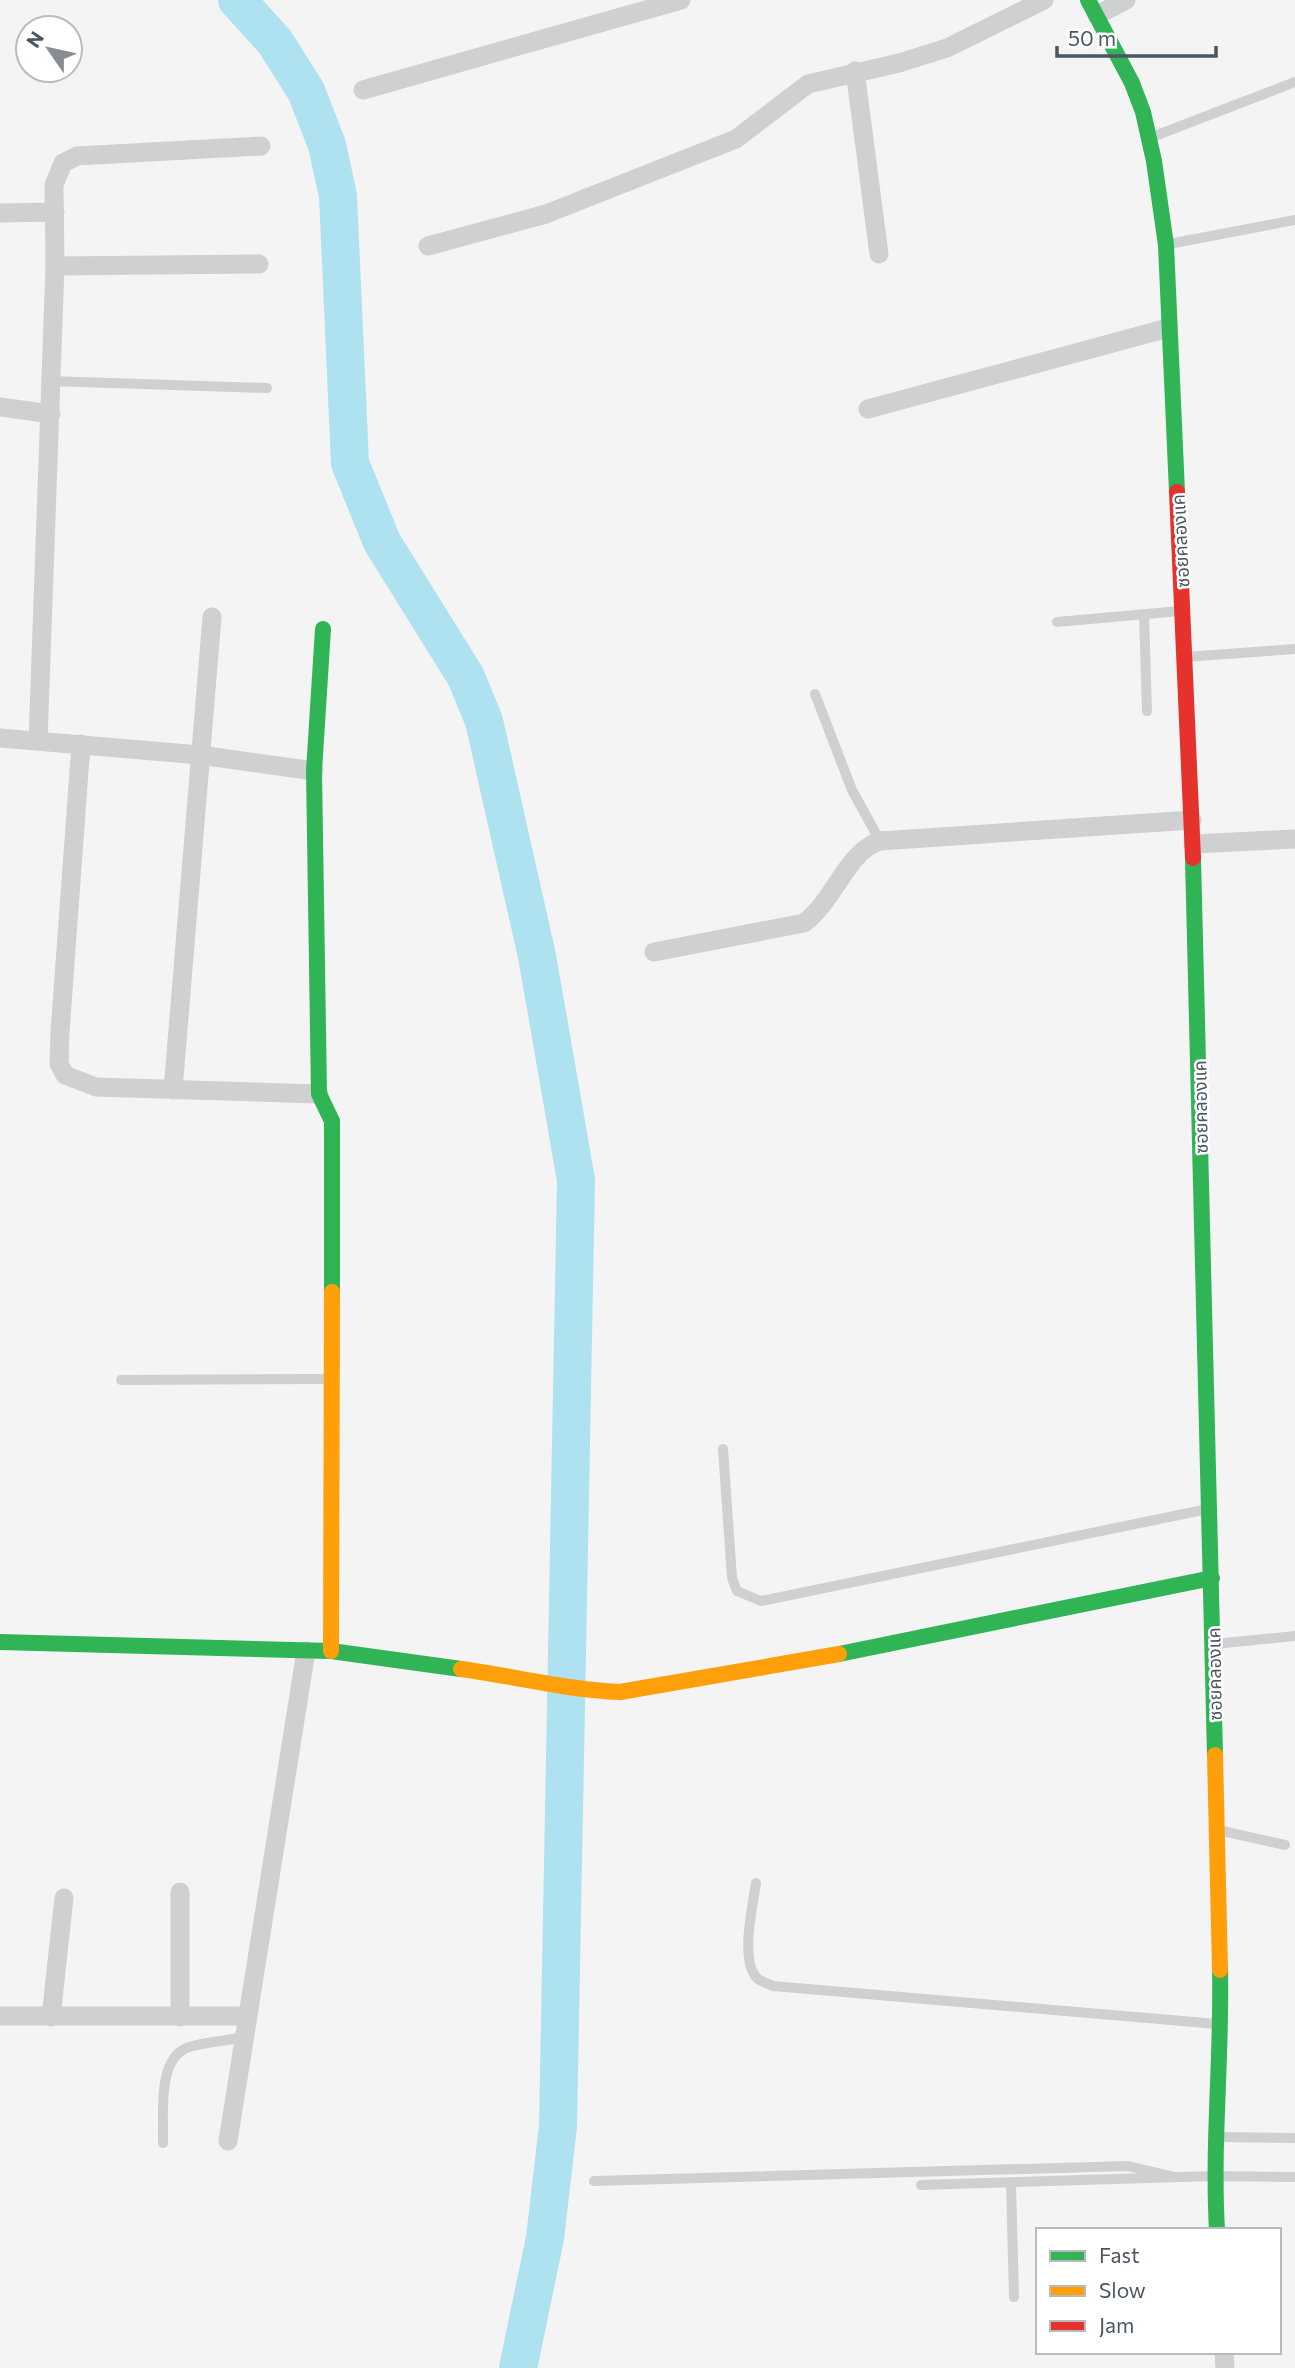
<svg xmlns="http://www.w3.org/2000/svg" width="1295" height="2368" font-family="Commissioner,'Noto Sans Thai',sans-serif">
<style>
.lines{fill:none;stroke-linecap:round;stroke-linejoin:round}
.river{stroke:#aee2f0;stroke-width:38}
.lane{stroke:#ced0d2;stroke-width:10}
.street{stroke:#ced0d2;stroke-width:19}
.fast{stroke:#30b455;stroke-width:16}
.slow{stroke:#ff9f0a;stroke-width:16}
.jam{stroke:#e5322d;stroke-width:16}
.labels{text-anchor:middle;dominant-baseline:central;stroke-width:5;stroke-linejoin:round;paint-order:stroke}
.street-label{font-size:18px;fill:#4a5661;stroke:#fff}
</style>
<rect width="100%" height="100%" fill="#f4f4f4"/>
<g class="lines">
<path class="river" d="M 237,0 L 275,42 L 306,91 L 327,145 L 338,196 L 350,463 L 382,542 L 466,677 L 484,721 L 537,956 L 576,1180 L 558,2126 L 545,2238 L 518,2368"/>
<path class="lane" d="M 1152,137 L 1295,82
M 1169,244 L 1295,220
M 50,381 L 267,388
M 1144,614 L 1147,711
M 1057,622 L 1180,611
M 1185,657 L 1295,649
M 815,694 L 852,790 L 880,841
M 121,1380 L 330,1379
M 723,1449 L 732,1578 L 737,1591 L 761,1601 L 1208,1509
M 1214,1644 L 1295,1636
M 1218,1830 L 1285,1845
M 756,1883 C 753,1906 739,1962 758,1979 C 762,1982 769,1984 773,1986 L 1217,2024
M 1219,2137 L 1295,2138
M 163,2143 C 164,2116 156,2058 189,2047 C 206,2042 226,2041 244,2037
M 594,2181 L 1128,2166 L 1175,2177
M 1011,2184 L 1014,2297
M 921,2185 L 1214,2176 L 1295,2177"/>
<path class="street" d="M 1097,15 L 1126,0
M 855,71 L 879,254
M 363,90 L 681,0
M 0,213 L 55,212
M 428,246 L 546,214 L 736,139 L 808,84 L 899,63 L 947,48 L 1044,0
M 55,266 L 259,264
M 0,407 L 51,414
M 868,409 L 1168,328
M 0,738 L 200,755 L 314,771
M 38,741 L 55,266 L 54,185 L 63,163 L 77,156 L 261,146
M 81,744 L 60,1032 L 59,1064 L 65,1075 L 96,1087 L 319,1094
M 1193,844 L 1295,839
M 654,952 L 804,923 C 835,900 847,851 880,841 L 1192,820
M 173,1090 L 212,617
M 0,2016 L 247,2016
M 51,2017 L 64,1898
M 180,2017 L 180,1892
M 228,2141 L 306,1651
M 1224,2352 L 1225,2368"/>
<path class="fast" d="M 1088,0 L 1132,83 L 1143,112 L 1154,161 L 1166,245 L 1177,492
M 323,629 L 314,771 L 319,1094 L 332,1121 L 332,1292
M 1193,858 L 1215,1755
M 0,1642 L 331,1651 L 461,1669
M 839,1654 L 1212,1578
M 1217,2230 C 1212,2143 1222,2057 1220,1970"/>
<path class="slow" d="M 331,1651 L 332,1292
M 461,1669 C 513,1676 567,1690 620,1692 L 839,1654
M 1215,1755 L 1220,1970"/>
<path class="jam" d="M 1177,492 L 1193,858"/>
</g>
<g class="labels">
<g class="street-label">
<text transform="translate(1180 541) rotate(-93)">ซอยคลองแค</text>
<text transform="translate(1200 1107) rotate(-91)">ซอยคลองแค</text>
<text transform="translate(1214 1674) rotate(-91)">ซอยคลองแค</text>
</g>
</g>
<rect x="1036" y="2228" width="245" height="126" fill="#ffffff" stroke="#b7bbc0" stroke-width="2"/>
<rect x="1050" y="2251" width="35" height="10" fill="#30b455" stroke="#b7bbc0" stroke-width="2"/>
<text x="1099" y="2263" font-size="21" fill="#4a5661">Fast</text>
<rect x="1050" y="2286" width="35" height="10" fill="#ff9f0a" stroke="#b7bbc0" stroke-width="2"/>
<text x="1099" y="2298" font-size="21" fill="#4a5661">Slow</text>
<rect x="1050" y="2321" width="35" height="10" fill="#e5322d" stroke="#b7bbc0" stroke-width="2"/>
<text x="1099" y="2333" font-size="21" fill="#4a5661">Jam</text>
<g transform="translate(49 49) rotate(304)"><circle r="33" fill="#ffffff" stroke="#b7bbc0" stroke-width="2"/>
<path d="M0-5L12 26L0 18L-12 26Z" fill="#868d94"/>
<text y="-10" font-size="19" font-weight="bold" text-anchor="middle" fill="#4a5661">N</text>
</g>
<path d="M1057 46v10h159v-10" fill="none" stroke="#4a5661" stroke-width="3.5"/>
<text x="1068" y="46" font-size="21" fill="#4a5661" stroke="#ffffff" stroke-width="5" paint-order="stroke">50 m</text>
</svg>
